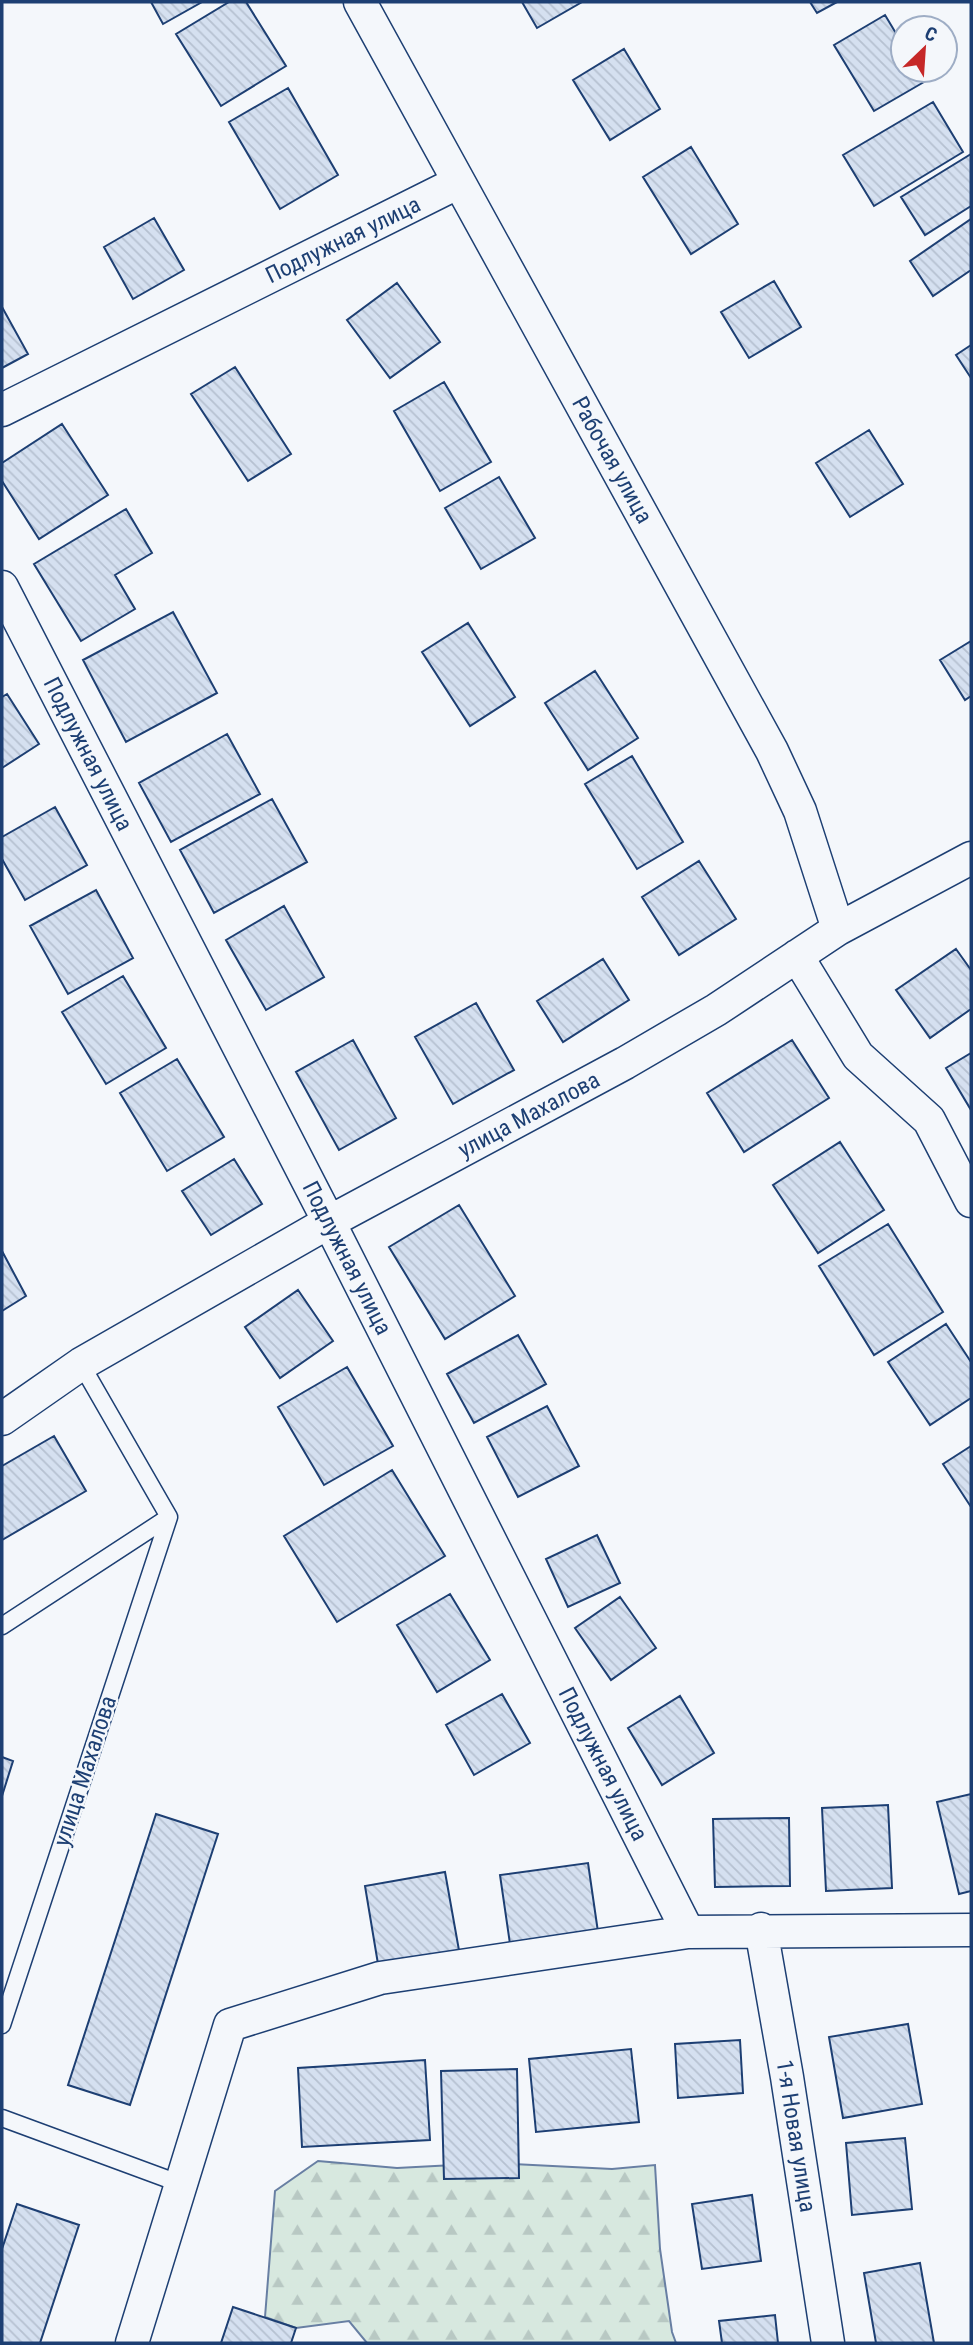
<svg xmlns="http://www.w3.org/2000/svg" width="973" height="2345" font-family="'Roboto Condensed',sans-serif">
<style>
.forest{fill:url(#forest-firs);stroke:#687fa3;stroke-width:2}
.building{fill:url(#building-back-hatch);stroke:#1d3f73;stroke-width:2}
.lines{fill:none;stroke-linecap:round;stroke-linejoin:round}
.lane-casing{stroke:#1d3f73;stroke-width:19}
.street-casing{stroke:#1d3f73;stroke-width:35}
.lane{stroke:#f4f7fb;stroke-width:16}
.street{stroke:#f4f7fb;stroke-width:32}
.labels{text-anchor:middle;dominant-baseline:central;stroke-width:5;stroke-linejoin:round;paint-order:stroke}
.street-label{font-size:23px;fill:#1d3f73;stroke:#f4f7fb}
</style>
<defs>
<pattern id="forest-firs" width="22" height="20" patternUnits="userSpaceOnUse" patternTransform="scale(1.75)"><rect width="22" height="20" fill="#d7e8df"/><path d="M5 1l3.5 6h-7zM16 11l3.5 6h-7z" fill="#b8c8c3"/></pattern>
<pattern id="building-back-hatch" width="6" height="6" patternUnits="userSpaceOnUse" patternTransform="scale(1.75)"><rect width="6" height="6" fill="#d5e0f0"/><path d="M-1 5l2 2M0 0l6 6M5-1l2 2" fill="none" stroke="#b6c1d1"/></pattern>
</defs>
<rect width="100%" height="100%" fill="#f4f7fb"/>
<path class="forest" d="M 318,2161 L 397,2168 L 492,2163 L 612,2169 L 655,2165 L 660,2249 L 672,2332 L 676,2343 L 367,2343 L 349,2321 L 296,2328 L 265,2317 L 275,2191 Z"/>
<path class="building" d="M 151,2 L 202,2 L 163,24 Z
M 229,2 L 246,2 L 286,66 L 221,106 L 176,34 Z
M 522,2 L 582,2 L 537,28 Z
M 810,2 L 837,2 L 817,13 Z
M 885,15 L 903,45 L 903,70 L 917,70 L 924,82 L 874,111 L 834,45 Z
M 624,49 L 660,109 L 610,140 L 573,80 Z
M 288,88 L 338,175 L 280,209 L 229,122 Z
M 933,102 L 963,152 L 874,206 L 843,155 Z
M 691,147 L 738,224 L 691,254 L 643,177 Z
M 971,154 L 971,206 L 925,235 L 901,197 Z
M 154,218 L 184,270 L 133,299 L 104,247 Z
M 971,219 L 971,270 L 933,296 L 910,261 Z
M 774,281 L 801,327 L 749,358 L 721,312 Z
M 397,283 L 440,342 L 390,378 L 347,320 Z
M 2,307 L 28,354 L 2,368 Z
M 971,345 L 971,378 L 956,355 Z
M 235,367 L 291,454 L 248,481 L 191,394 Z
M 444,382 L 491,462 L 440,491 L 394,411 Z
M 62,424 L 108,495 L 39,539 L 2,481 L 2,463 Z
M 869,430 L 903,484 L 850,517 L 816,463 Z
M 499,477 L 535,538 L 481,569 L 445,508 Z
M 126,509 L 152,553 L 115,575 L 135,609 L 81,641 L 34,564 Z
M 173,612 L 217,693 L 126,742 L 83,660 Z
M 468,623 L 515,697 L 470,726 L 422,652 Z
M 971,641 L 971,696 L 965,700 L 940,660 Z
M 595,671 L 638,738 L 588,770 L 545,703 Z
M 7,694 L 39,744 L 2,768 L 2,697 Z
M 227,734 L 260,794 L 171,842 L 139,783 Z
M 632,756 L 683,842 L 637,869 L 585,784 Z
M 272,799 L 307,862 L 214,913 L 180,850 Z
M 55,807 L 87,865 L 25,900 L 2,859 L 2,837 Z
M 699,861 L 736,919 L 679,955 L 642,897 Z
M 96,890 L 133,958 L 68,994 L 30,926 Z
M 284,906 L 324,977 L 266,1010 L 226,940 Z
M 956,949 L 971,970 L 971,1009 L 930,1038 L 896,990 Z
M 603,959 L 629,1000 L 563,1042 L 537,1001 Z
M 123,976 L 166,1048 L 106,1084 L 62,1012 Z
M 476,1003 L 514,1070 L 453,1104 L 415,1037 Z
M 353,1040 L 396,1118 L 339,1150 L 296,1072 Z
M 792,1040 L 829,1098 L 744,1152 L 707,1093 Z
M 971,1053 L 971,1110 L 946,1068 Z
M 177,1059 L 224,1137 L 167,1171 L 120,1093 Z
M 840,1142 L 884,1210 L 818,1253 L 773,1185 Z
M 234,1159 L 262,1204 L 211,1235 L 182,1191 Z
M 459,1205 L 515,1296 L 445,1339 L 389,1247 Z
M 888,1224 L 943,1312 L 874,1355 L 819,1266 Z
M 2,1251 L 26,1296 L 2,1311 Z
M 298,1290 L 333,1341 L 280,1378 L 245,1327 Z
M 946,1324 L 971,1362 L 971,1398 L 930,1425 L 888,1362 Z
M 518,1335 L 546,1384 L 474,1423 L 447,1374 Z
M 347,1367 L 393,1446 L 324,1485 L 278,1407 Z
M 547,1406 L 579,1466 L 518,1497 L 487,1437 Z
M 54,1436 L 86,1491 L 2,1540 L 2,1466 Z
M 971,1446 L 971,1507 L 943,1464 Z
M 392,1470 L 445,1556 L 337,1622 L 284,1536 Z
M 597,1535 L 620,1583 L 568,1607 L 546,1559 Z
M 450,1594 L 490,1660 L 437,1692 L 397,1625 Z
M 620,1597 L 656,1648 L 611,1680 L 575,1628 Z
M 502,1694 L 530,1743 L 474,1775 L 446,1725 Z
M 680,1696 L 714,1753 L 662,1785 L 628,1728 Z
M 2,1757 L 13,1761 L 2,1796 Z
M 971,1794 L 971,1891 L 959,1894 L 937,1802 Z
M 888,1805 L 892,1888 L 826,1891 L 822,1808 Z
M 156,1814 L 218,1834 L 130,2105 L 68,2085 Z
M 789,1818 L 790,1886 L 715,1887 L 713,1819 Z
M 588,1863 L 598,1932 L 510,1944 L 500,1875 Z
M 445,1872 L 460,1956 L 379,1970 L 365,1886 Z
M 908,2024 L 922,2104 L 843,2118 L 829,2037 Z
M 740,2040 L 743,2093 L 678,2098 L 675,2044 Z
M 631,2049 L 639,2122 L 536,2132 L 529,2059 Z
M 425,2060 L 430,2140 L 302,2147 L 298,2068 Z
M 517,2069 L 519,2178 L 444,2179 L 441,2071 Z
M 905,2138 L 912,2209 L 852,2215 L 846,2143 Z
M 752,2195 L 761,2261 L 702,2269 L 692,2204 Z
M 17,2204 L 79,2225 L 40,2343 L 2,2343 L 2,2249 Z
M 920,2263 L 934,2343 L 876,2343 L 864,2273 Z
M 233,2307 L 296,2328 L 291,2343 L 221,2343 Z
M 775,2315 L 778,2343 L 722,2343 L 719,2321 Z"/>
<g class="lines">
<g class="lane-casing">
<path id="lane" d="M 2,1626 L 169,1517 L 81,1364
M 2,2025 L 169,1517
M 2,2118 L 181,2184"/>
</g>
<g class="street-casing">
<path id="street" d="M 360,2 L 772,751 L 800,811 L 838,929
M 2,410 L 459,182
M 2,587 L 329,1222 L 688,1932
M 797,956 L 858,1056 L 929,1120 L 971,1201
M 2,1419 L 81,1364 L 329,1222 L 625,1063 L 716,1010 L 838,929 L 971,858
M 761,1929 L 787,2077 L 828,2343
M 132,2343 L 230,2025 L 380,1978 L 688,1932 L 971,1930"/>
</g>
<use href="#lane" class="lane"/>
<use href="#street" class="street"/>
</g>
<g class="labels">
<g class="street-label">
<text transform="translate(343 240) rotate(-26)">Подлужная улица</text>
<text transform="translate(612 460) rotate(61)">Рабочая улица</text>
<text transform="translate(88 754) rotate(63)">Подлужная улица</text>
<text transform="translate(529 1115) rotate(-28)">улица Махалова</text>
<text transform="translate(347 1258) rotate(63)">Подлужная улица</text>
<text transform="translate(603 1764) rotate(63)">Подлужная улица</text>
<text transform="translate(85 1771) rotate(-72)">улица Махалова</text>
<text transform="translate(796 2136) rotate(81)">1-я Новая улица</text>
</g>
</g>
<rect width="973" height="2345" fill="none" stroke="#1d3f73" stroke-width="7"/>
<g transform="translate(924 49) rotate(25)"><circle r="33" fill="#f4f7fb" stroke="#9eadc5" stroke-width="2"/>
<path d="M0-5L12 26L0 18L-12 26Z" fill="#c62828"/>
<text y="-10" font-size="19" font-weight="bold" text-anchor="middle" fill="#1d3f73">С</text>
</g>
</svg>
